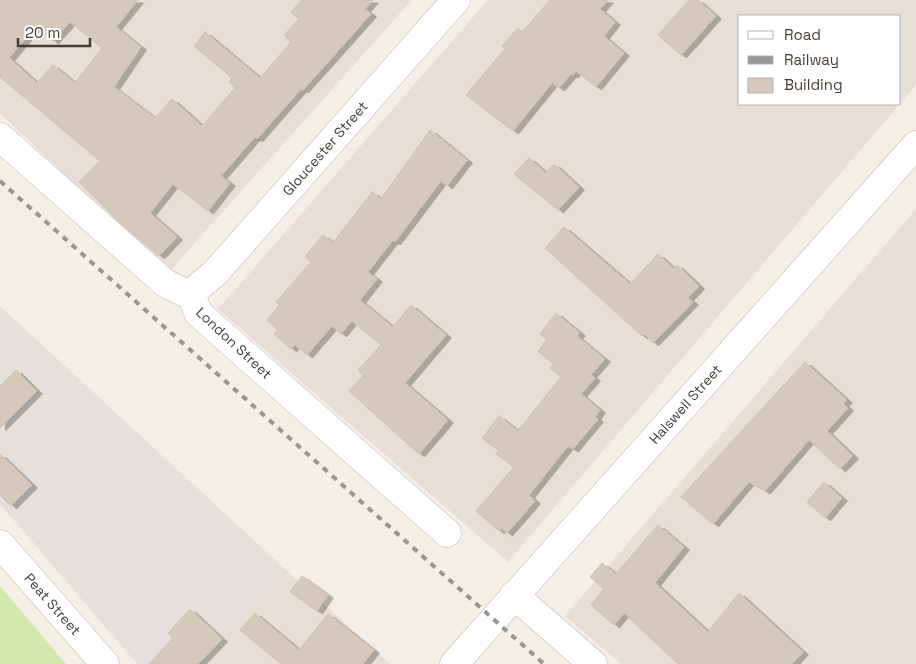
<svg xmlns="http://www.w3.org/2000/svg" width="916" height="664" font-family="'Space Grotesk',sans-serif">
<style>
.residential{fill:#e7dfd5;fill-rule:evenodd}
.industrial{fill:#e5e0db}
.green{fill:#d4e7af}
.building{fill:#d5c9bc;stroke:#d0c0af;fill-rule:evenodd;filter:url(#shadow)}
.lines{fill:none;stroke-linecap:round;stroke-linejoin:round}
.minor-casing{stroke:#bfb5a9;stroke-width:29}
.minor{stroke:#fff;stroke-width:28}
.rail{stroke:#969696;stroke-width:4;stroke-dasharray:6 6;stroke-linecap:butt}
.labels{text-anchor:middle;dominant-baseline:central;stroke-width:4;stroke-linejoin:round;paint-order:stroke}
.street-label{font-size:14px;fill:#463e36;stroke:#fff}
</style>
<defs>
<filter id="shadow"><feDropShadow dx="5.5" dy="3" stdDeviation="0" flood-color="#0004"/></filter>
</defs>
<rect width="100%" height="100%" fill="#f3eee6"/>
<path class="residential" d="M 0,0 L 412,0 L 168,273 L 0,113 Z
M 488,0 L 916,0 L 916,85 L 508,562 L 218,309 ZM 740,16 L 900,16 L 900,104 L 740,104 Z
M 916,209 L 916,664 L 621,664 L 565,616 Z
M 284,568 L 390,664 L 203,664 Z"/>
<path class="industrial" d="M 0,306 L 284,568 L 203,664 L 137,664 L 0,504 Z"/>
<path class="green" d="M 0,586 L 66,664 L 0,664 Z"/>
<path class="building" d="M 0,0 L 138,0 L 116,27 L 141,47 L 114,87 L 155,118 L 172,99 L 202,126 L 235,88 L 229,82 L 232,78 L 194,46 L 205,32 L 260,78 L 291,42 L 284,35 L 299,19 L 291,12 L 302,0 L 373,0 L 365,9 L 371,14 L 303,90 L 301,89 L 257,139 L 255,137 L 221,176 L 230,183 L 208,211 L 173,184 L 150,213 L 177,237 L 159,256 L 115,218 L 79,182 L 100,161 L 0,77 ZM 70,22 L 102,48 L 75,83 L 53,65 L 37,83 L 9,58 L 36,26 L 53,41 Z
M 550,0 L 608,0 L 600,9 L 615,22 L 604,36 L 624,53 L 596,87 L 576,71 L 573,75 L 571,74 L 559,88 L 552,83 L 513,131 L 466,95 L 505,49 L 502,46 L 518,28 L 522,32 Z
M 689,0 L 698,0 L 716,16 L 681,55 L 658,35 Z
M 430,130 L 467,160 L 447,186 L 441,181 L 395,242 L 393,240 L 368,272 L 377,279 L 360,300 L 393,327 L 411,305 L 446,335 L 405,383 L 448,420 L 419,454 L 349,391 L 363,376 L 358,370 L 381,345 L 352,321 L 341,334 L 332,326 L 307,355 L 295,345 L 291,349 L 274,334 L 278,330 L 267,320 L 280,305 L 276,302 L 311,262 L 305,257 L 323,235 L 333,243 L 372,192 L 381,199 Z
M 529,158 L 546,173 L 554,164 L 579,187 L 558,210 L 514,174 Z
M 564,227 L 630,284 L 658,254 L 674,269 L 677,265 L 699,286 L 688,298 L 693,302 L 653,343 L 644,334 L 642,336 L 545,248 Z
M 556,313 L 580,333 L 577,336 L 605,359 L 591,375 L 595,378 L 581,394 L 600,410 L 595,417 L 598,419 L 573,449 L 568,446 L 529,495 L 535,501 L 507,533 L 501,528 L 499,531 L 476,511 L 514,467 L 496,454 L 499,451 L 482,438 L 499,416 L 518,431 L 561,377 L 550,368 L 553,364 L 538,351 L 547,339 L 540,334 Z
M 805,362 L 847,400 L 843,403 L 848,408 L 827,431 L 853,456 L 840,469 L 809,440 L 765,491 L 749,482 L 713,524 L 681,497 Z
M 16,370 L 37,391 L 0,428 L 0,386 Z
M 0,454 L 32,485 L 11,506 L 0,495 Z
M 824,482 L 842,498 L 825,518 L 807,502 Z
M 658,525 L 684,547 L 655,583 L 708,632 L 739,593 L 803,652 L 792,664 L 678,664 L 624,613 L 614,625 L 591,605 L 604,589 L 590,577 L 602,563 L 616,574 Z
M 302,576 L 328,595 L 317,611 L 290,592 Z
M 190,609 L 222,639 L 198,664 L 149,664 L 173,638 L 168,633 Z
M 255,613 L 299,650 L 328,614 L 374,650 L 363,664 L 281,664 L 240,630 Z"/>
<g class="lines">
<g class="minor-casing">
<g id="minor">
<path id="s1" d="M 0,137 L 165,283 L 183,292 L 191,293 L 215,273 L 456,0"/>
<path d="M 191,293 L 198,313 L 447,533"/>
<path id="s2" d="M 0,544 L 105,664"/>
<path d="M 514,595 L 593,664"/>
<path id="s3" d="M 454,664 L 916,145"/>
</g>
</g>
<use href="#minor" class="minor"/>
<path class="rail" d="M 0,181 L 544,664"/>
</g>
<g class="labels">
<g class="street-label">
<text stroke="none"><textPath href="#s1" startOffset="446">Gloucester Street</textPath></text>
<text transform="translate(234 343) rotate(43)">London Street</text>
<text stroke="none"><textPath href="#s3" startOffset="348">Halswell Street</textPath></text>
<text stroke="none"><textPath href="#s2" startOffset="80">Peat Street</textPath></text>
</g>
</g>
<rect x="738" y="15" width="162" height="90" fill="#ffffff" stroke="#b5b2af"/>
<rect x="748" y="31" width="25" height="8" fill="#ffffff" stroke="#b5b2af"/>
<text x="784" y="40" font-size="15" fill="#463e36">Road</text>
<rect x="748" y="56" width="25" height="8" fill="#969696" stroke="#b5b2af"/>
<text x="784" y="65" font-size="15" fill="#463e36">Railway</text>
<rect x="748" y="78" width="25" height="15" fill="#d5c9bc" stroke="#b5b2af"/>
<text x="784" y="90" font-size="15" fill="#463e36">Building</text>
<path d="M18 38v8h72v-8" fill="none" stroke="#463e36" stroke-width="2.5"/>
<text x="25" y="38" font-size="15" fill="#463e36" stroke="#ffffff" stroke-width="4" paint-order="stroke">20 m</text>
</svg>
